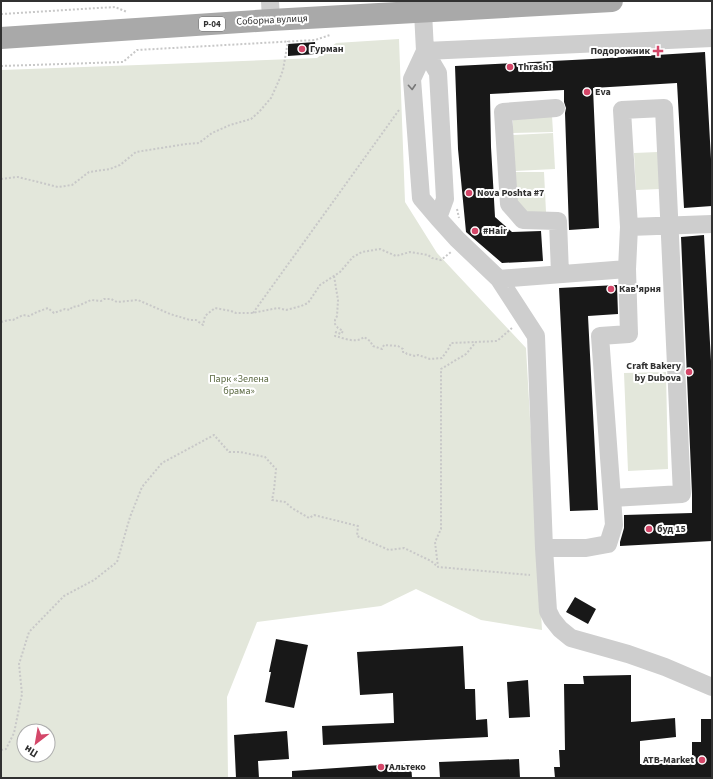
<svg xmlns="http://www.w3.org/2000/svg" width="713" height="779" font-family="'Source Sans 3',sans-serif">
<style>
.green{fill:#e3e7db;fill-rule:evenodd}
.building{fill:#181818}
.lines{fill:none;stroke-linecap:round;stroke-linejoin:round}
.path{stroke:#c8c8c8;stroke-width:2;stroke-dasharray:2 2;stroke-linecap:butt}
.minor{stroke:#cecece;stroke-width:18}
.major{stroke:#a9a9a9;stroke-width:22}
.oneway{stroke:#787878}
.poi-dot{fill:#d44769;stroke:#fff;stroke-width:1.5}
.labels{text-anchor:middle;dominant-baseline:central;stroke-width:4;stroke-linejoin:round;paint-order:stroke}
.shield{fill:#fff;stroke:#6f6f6f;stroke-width:1}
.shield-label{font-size:9px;font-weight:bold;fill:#313131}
.street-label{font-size:10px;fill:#313131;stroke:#fff}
.poi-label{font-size:10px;font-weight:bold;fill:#313131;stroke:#fff;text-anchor:start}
.park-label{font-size:10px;fill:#5b6942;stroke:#fff}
</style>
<rect width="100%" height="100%" fill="#fff"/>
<path class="green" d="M 399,39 L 405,202 L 437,253 L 526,348 L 542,630 L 481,620 L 416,589 L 381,606 L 257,622 L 227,697 L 228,778 L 1,778 L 1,70 L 166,64 L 317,58 L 336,43 ZM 24,731 L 48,731 L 48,755 L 24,755 Z
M 552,116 L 553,132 L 513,133 L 513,117 Z
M 553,133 L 555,169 L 515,171 L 513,135 Z
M 658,152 L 660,189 L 636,190 L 634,153 Z
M 515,172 L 544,172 L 546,212 L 526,213 L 517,209 Z
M 666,372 L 668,469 L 628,471 L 624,373 Z"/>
<path class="building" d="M 315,42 L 316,54 L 288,56 L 288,44 Z
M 705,52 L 712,177 L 712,206 L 684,208 L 677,83 L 593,88 L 599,228 L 569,230 L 565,113 L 566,108 L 564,102 L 564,90 L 490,94 L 491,147 L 495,217 L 512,232 L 541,231 L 543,261 L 502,263 L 466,232 L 458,149 L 455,66 L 592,59 Z
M 704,235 L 712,379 L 712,541 L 620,546 L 620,542 L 624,528 L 624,515 L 692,513 L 692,494 L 681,237 Z
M 617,285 L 618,314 L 588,316 L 598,510 L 570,511 L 559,288 Z
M 575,597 L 596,609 L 588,624 L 566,612 Z
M 276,639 L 308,645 L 294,708 L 265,702 L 271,672 L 269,672 Z
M 463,646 L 465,689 L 475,689 L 476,720 L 487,719 L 488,737 L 323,745 L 322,726 L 394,723 L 393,693 L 360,695 L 357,652 Z
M 631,675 L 631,722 L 675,718 L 676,737 L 640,741 L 640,764 L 692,763 L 692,742 L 701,742 L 701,719 L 712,719 L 712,778 L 555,778 L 554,767 L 560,767 L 559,750 L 565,750 L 564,684 L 584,684 L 583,676 Z
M 528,680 L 530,717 L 509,718 L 507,682 Z
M 287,731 L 289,759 L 258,761 L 259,778 L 236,778 L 234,735 Z
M 519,759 L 520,778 L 440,778 L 439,762 Z
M 411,763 L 412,778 L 292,778 L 292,771 Z"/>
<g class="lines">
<path class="path" d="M 1,14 L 115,7 L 127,12
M 1,66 L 123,62 L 137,50 L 315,40 L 330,35
M 1,179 L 18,177 L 58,187 L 72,185 L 89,172 L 110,169 L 120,165 L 136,152 L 186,144 L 199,143 L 212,133 L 230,125 L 251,119 L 259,112 L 271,98 L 280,78 L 283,70 L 288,41
M 457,209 L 459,218
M 334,276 L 338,300 L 337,316 L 335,320 L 335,324 L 338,328 L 343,331 L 341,334 L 336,332 L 335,336 C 344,338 356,344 364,337 L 370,341 L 373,346 L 382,349 L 384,345 L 398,346 L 403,349 L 403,352 L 405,352 L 407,354 L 415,356 L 418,355 L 430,359 L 442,358 L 449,348 L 451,343 L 476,342
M 253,313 L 399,110
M 1,322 L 9,320 L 13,320 L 23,315 L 29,316 L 37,312 L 48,308 L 54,313 L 65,309 L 70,310 L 72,307 L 78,306 L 91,300 L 101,301 L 104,299 L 111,299 L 117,302 L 138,300 L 170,314 L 190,320 L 196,320 L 203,325 L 205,316 L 215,308 L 231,311 L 236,313 L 252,313 L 278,308 L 286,310 L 301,306 L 308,303 L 320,285 L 340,272 L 353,257 L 362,252 L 380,249 L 396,256 L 410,252 L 428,255 L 432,258 L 441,260 L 451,252
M 512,328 L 497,341 L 476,342 L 466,354 L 441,369 L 441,529 L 435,542 L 438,567 L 530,575
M 1,750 L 6,749 L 14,733 L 22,694 L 19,664 L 29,632 L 64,596 L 94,580 L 117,562 L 130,517 L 142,487 L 162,463 L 214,435 L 229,452 L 240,452 L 265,457 L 276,469 L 274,490 L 272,500 L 285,502 L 292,508 L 309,518 L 314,515 L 358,526 L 357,536 L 389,550 L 404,548 L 431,561 L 438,567"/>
<path class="minor" d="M 270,1 L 271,20
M 423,12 L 425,51 L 438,73 L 445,199 L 438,218
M 425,51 L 412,79 L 421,198 L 438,218 L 457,239 L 499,279 L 536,336 L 544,548 L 548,611 L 552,619 L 560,629 L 571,638 L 628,654 L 665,667 L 712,687
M 425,51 L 712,38
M 556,108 L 503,112 L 509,204 L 523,220 L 558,221 L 560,274
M 629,227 L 712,224
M 499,279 L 627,269 L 629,227 L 622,110 L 664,108 L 682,494 L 612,498 L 600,336 L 629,334 L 627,269
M 544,548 L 586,548 L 608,544 L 614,525 L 612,498"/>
<path class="major" d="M 1,38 L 271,20 L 612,1"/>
</g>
<defs><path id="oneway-chevron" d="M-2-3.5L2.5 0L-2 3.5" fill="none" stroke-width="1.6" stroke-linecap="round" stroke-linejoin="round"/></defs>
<use class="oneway" href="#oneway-chevron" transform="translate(412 87) rotate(86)"/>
<g class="poi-dot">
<circle cx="302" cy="49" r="4"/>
<path d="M656 45h4v4h4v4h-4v4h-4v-4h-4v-4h4z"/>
<circle cx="510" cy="67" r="4"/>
<circle cx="587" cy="92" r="4"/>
<circle cx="469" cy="193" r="4"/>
<circle cx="475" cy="231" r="4"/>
<circle cx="611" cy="289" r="4"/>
<circle cx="689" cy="372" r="4"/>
<circle cx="649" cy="529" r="4"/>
<circle cx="702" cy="760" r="4"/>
<circle cx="381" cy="767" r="4"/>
</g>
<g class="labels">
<rect class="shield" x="199" y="17" width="26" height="14" rx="3"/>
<g class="shield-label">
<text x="212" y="24">Р-04</text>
</g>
<g class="street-label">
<text transform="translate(272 20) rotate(-3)">Соборна вулиця</text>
</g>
<g class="poi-label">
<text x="310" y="49">Гурман</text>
<text x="650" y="51" text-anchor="end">Подорожник</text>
<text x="518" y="67">Thrash!</text>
<text x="595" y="92">Eva</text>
<text x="477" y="193">Nova Poshta #7</text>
<text x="483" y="231">#Hair</text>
<text x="619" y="289">Кав'ярня</text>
<text x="681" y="366" text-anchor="end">Craft Bakery<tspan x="681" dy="12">by Dubova</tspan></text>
<text x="657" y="529">буд 15</text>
<text x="694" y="760" text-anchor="end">ATB-Market</text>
<text x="389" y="767">Альтеко</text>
</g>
<g class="park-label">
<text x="239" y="379">Парк «Зелена<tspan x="239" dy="12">брама»</tspan></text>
</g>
</g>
<rect width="713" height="779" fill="none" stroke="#313131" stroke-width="4"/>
<g transform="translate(36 743) rotate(211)"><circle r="19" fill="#ffffff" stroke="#adadad"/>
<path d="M0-3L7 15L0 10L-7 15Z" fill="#d44769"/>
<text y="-6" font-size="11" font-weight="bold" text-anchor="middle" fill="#313131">Пн</text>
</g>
</svg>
